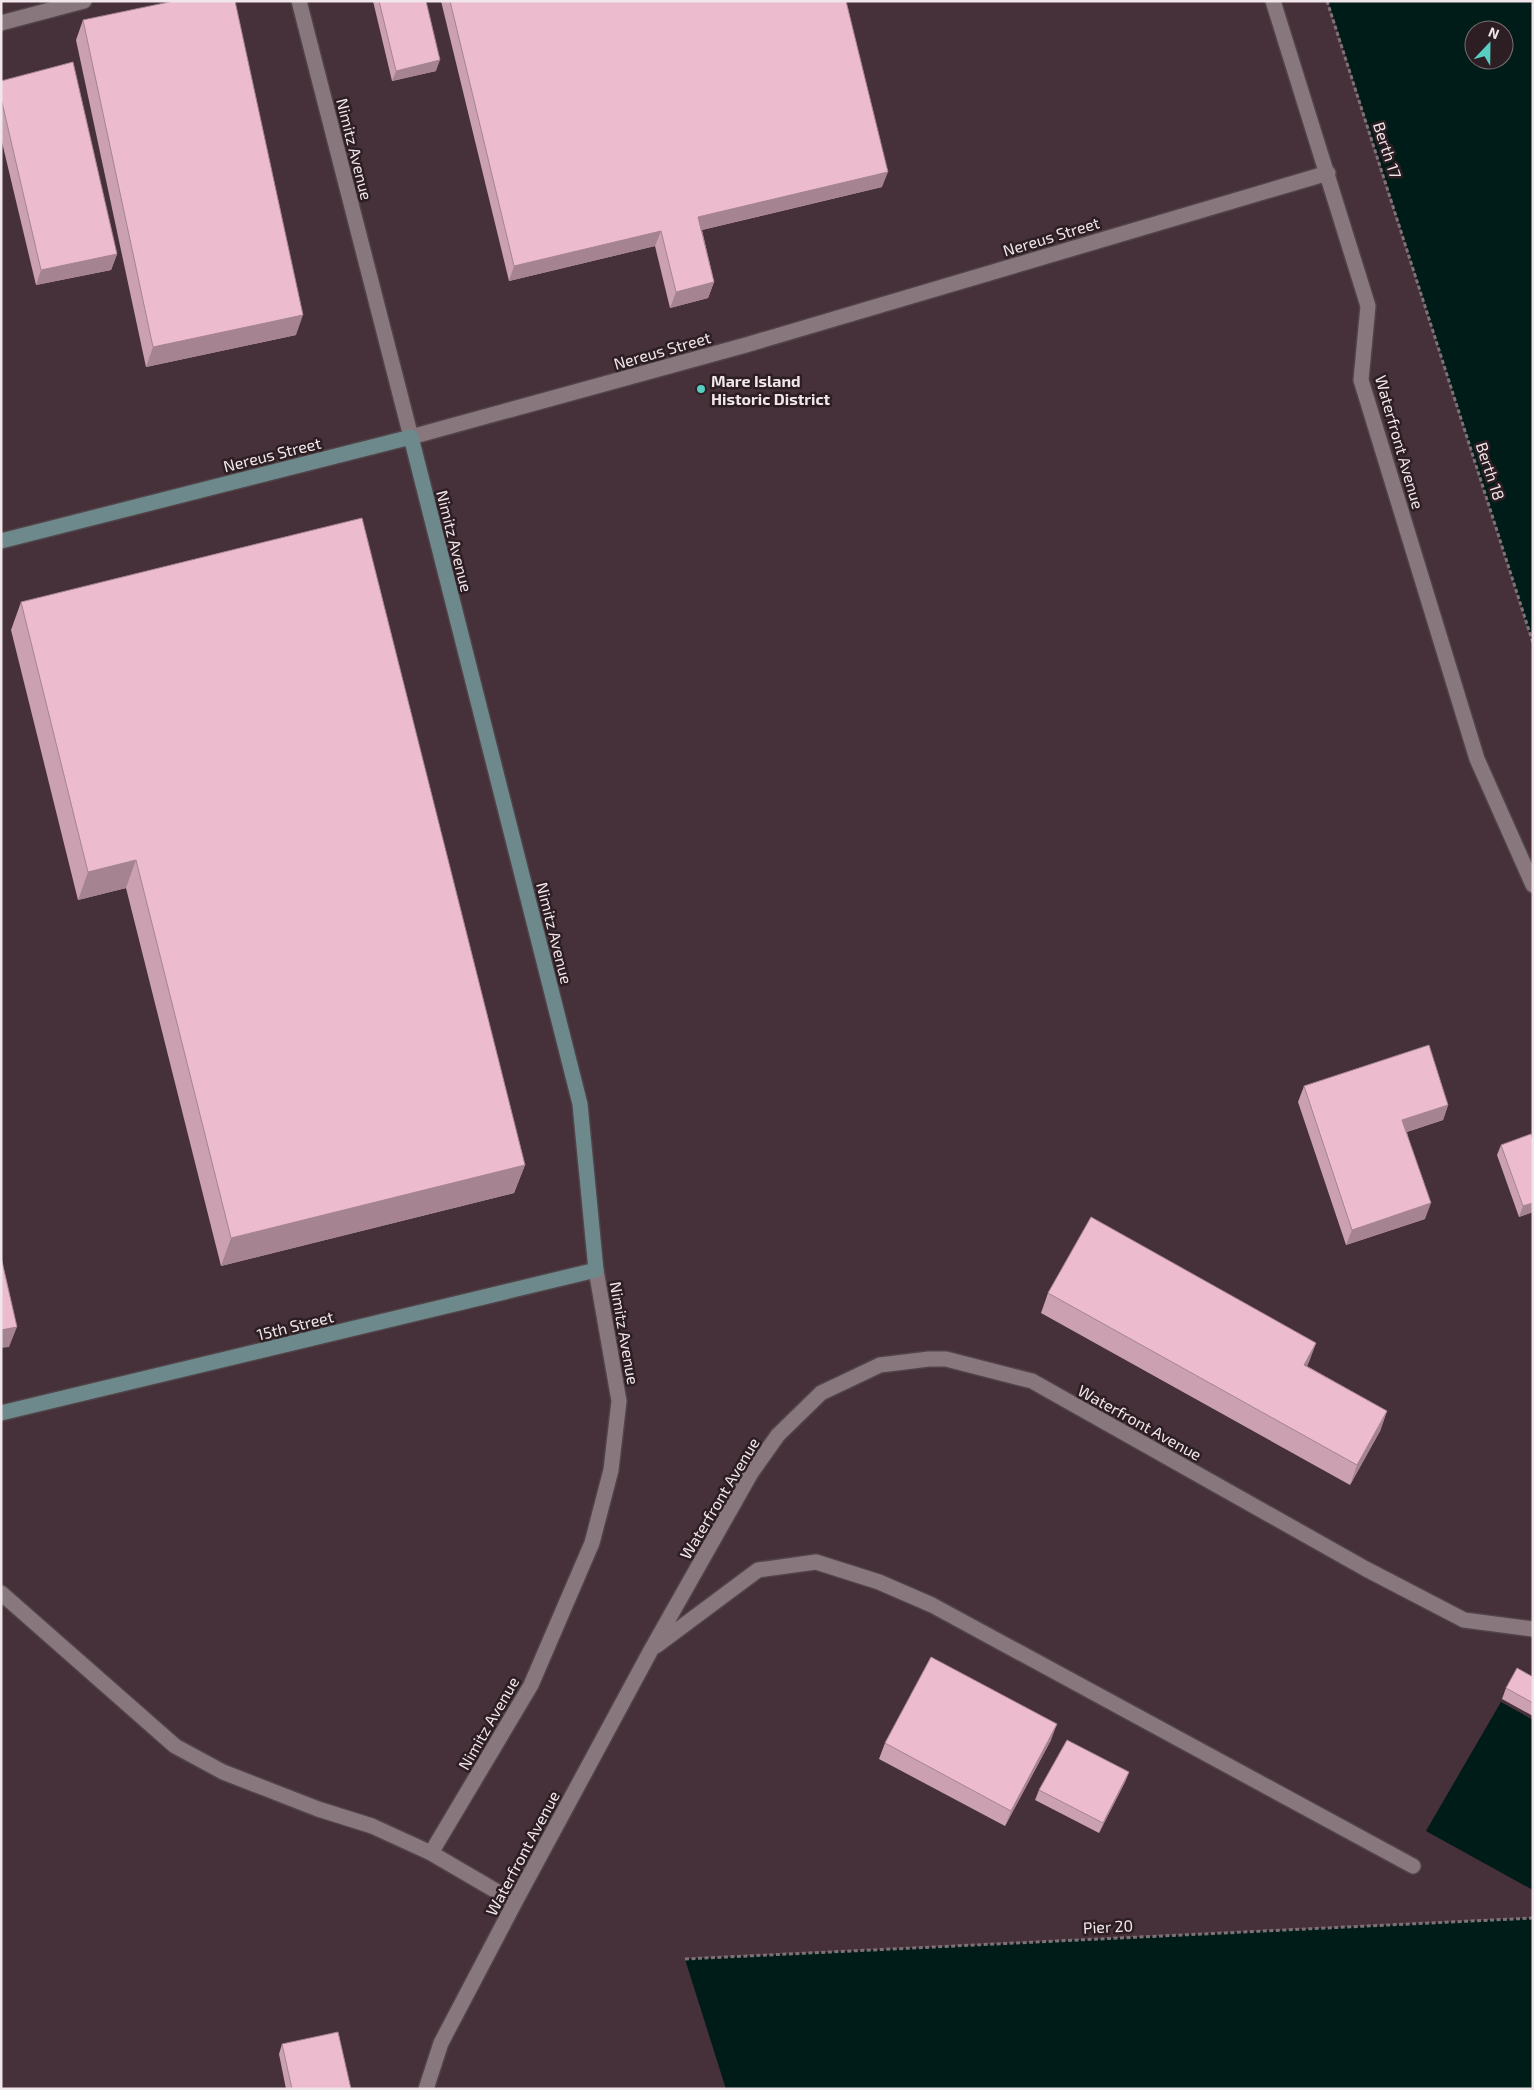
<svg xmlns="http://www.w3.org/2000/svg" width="1534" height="2090" font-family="'Exo 2',sans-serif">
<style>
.built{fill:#46313a}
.water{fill:#001c19;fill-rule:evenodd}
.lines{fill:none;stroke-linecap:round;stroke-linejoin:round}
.lane-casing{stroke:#514449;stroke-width:18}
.street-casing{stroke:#514449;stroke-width:18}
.secondary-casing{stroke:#514449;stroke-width:18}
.path{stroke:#7f7277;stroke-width:3;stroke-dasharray:4 2.5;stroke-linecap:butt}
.lane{stroke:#89777e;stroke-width:15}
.street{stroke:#89777e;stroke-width:15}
.secondary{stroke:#6d898b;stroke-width:15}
.wall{fill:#cba1b1}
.shaded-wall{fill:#a58390}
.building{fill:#ecbbce;stroke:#a58390}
.poi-dot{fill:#57cec2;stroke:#2d1e24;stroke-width:2}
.labels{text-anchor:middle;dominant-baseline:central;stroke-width:5;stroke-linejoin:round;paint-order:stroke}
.street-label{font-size:16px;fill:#f1e7ea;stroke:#2d1e24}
.poi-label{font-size:16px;font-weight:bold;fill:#f1e7ea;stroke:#2d1e24;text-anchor:start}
</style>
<rect width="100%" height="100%" fill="#37282e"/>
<path class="built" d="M 1,1 L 1328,1 L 1533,643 L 1533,1720 L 1501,1702 L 1426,1831 L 1533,1890 L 1533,1918 L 685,1959 L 726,2089 L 1,2089 Z"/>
<path class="water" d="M 1328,1 L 1533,1 L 1533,643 ZM 1474,30 L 1504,30 L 1504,60 L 1474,60 Z
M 1501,1702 L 1533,1720 L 1533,1890 L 1426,1831 Z
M 1533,1918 L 1533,2089 L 726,2089 L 685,1959 Z"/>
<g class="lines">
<g class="lane-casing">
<path id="lane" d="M 1273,1 L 1368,306 L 1361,380 L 1477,759 L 1533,885
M 1,23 L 84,1
M 1,1593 L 175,1746 L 223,1772 L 318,1809 L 372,1826 L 431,1853 L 515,1902
M 656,1646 L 758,1570 L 816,1562 L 879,1582 L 932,1605 L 1413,1866
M 431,1853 L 531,1685 L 592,1543 L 611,1470 L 619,1401 L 596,1270
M 426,2089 L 441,2043 L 515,1902 L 651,1650 L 751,1473 L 778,1435 L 821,1393 L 880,1365 L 929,1359 L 946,1359 L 1032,1381 L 1366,1569 L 1464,1620 L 1533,1629"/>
</g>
<g class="street-casing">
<path id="street" d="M 299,1 L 411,437 L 746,345 L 1328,173"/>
</g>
<g class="secondary-casing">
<path id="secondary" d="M 1,541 L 411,437 L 580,1104 L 596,1270 L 1,1413"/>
</g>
<path class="path" d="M 1327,1 L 1533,643
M 685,1959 L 1533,1918"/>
<use href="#lane" class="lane"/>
<use href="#street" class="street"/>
<use href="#secondary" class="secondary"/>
</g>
<path class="wall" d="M 373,1 L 426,1 L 436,71 L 392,81 Z
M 441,1 L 846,1 L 882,187 L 702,230 L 714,282 L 708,298 L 670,308 L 655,246 L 509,281 Z
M 83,20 L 296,335 L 146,367 L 76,40 Z
M 1,81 L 117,254 L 111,270 L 36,285 L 1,138 Z
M 21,602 L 525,1165 L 514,1193 L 221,1266 L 126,888 L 78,900 L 11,630 Z
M 1304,1086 L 1448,1105 L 1443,1120 L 1407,1132 L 1425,1219 L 1346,1245 L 1298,1102 Z
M 1501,1145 L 1533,1212 L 1519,1217 L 1497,1155 Z
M 1048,1293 L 1316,1343 L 1307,1366 L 1387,1411 L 1380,1431 L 1350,1485 L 1041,1313 Z
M 1533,1677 L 1533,1716 L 1502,1699 L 1506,1688 Z
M 1051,1740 L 1005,1826 L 879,1759 L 885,1743 Z
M 1129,1772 L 1125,1782 L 1099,1833 L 1035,1800 L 1039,1790 Z
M 282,2044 L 351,2089 L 286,2089 L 279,2054 Z"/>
<path class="shaded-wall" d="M 440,60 L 436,71 L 392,81 L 396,71 Z
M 888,172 L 882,187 L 693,232 L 698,217 Z
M 661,231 L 655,246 L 509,281 L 514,266 Z
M 117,254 L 111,270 L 36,285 L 41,270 Z
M 714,282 L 708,298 L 670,308 L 676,292 Z
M 303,315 L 296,335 L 146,367 L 153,347 Z
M 136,860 L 126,888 L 78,900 L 88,872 Z
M 1448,1105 L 1443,1120 L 1397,1135 L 1402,1120 Z
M 525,1165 L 514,1193 L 221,1266 L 231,1238 Z
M 1431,1203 L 1425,1219 L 1346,1245 L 1352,1230 Z
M 1533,1203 L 1533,1212 L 1519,1217 L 1523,1206 Z
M 17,1327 L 9,1347 L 1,1348 L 1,1330 Z
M 1316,1343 L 1309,1362 L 1296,1385 L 1304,1365 Z
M 1387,1411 L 1380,1431 L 1350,1485 L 1357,1465 Z
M 1057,1724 L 1051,1740 L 1005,1826 L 1011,1811 Z
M 1129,1772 L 1125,1782 L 1099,1833 L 1103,1823 Z"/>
<path class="building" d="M 174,1 L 235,1 L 303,315 L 153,347 L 83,20 Z
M 379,1 L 426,1 L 440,60 L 396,71 Z
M 450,1 L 846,1 L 888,172 L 698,217 L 714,282 L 676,292 L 661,231 L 514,266 Z
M 73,62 L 117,254 L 41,270 L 1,98 L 1,81 Z
M 362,518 L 525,1165 L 231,1238 L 136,860 L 88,872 L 21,602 Z
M 1429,1045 L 1448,1105 L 1402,1120 L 1431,1203 L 1352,1230 L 1304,1086 Z
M 1531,1134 L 1533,1140 L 1533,1203 L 1523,1206 L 1501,1145 Z
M 1091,1217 L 1316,1343 L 1304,1365 L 1387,1411 L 1357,1465 L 1048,1293 Z
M 1,1257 L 17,1327 L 1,1330 Z
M 931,1657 L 1057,1724 L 1011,1811 L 885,1743 Z
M 1517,1668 L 1533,1677 L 1533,1703 L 1506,1688 Z
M 1067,1740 L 1129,1772 L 1103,1823 L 1039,1790 Z
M 338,2032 L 351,2089 L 292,2089 L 282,2044 Z"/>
<circle class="poi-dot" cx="701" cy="389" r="5"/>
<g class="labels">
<g class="street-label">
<text transform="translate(355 149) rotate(76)">Nimitz Avenue</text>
<text transform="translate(1388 150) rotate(72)">Berth 17</text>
<text transform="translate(1051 236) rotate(-17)">Nereus Street</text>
<text transform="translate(662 350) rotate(-16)">Nereus Street</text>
<text transform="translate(1400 442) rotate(74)">Waterfront Avenue</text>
<text transform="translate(272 454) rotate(-14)">Nereus Street</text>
<text transform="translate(1491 471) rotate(72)">Berth 18</text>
<text transform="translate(455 541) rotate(76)">Nimitz Avenue</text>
<text transform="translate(555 933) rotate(76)">Nimitz Avenue</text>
<text transform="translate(295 1325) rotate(-14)">15th Street</text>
<text transform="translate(625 1333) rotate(80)">Nimitz Avenue</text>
<text transform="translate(1140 1422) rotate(29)">Waterfront Avenue</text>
<text transform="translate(719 1498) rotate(-59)">Waterfront Avenue</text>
<text transform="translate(488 1723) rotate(-60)">Nimitz Avenue</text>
<text transform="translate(522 1853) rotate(-62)">Waterfront Avenue</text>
<text transform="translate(1108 1926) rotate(-3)">Pier 20</text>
</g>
<g class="poi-label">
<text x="711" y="380">Mare Island<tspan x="711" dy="18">Historic District</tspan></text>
</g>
</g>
<rect width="1534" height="2090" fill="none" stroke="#f1e7ea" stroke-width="5"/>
<g transform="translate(1489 45) rotate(22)"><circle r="24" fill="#2d1e24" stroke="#7b6e73"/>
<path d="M0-4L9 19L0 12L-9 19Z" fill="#57cec2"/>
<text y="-8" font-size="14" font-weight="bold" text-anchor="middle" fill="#f1e7ea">N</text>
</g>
</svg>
